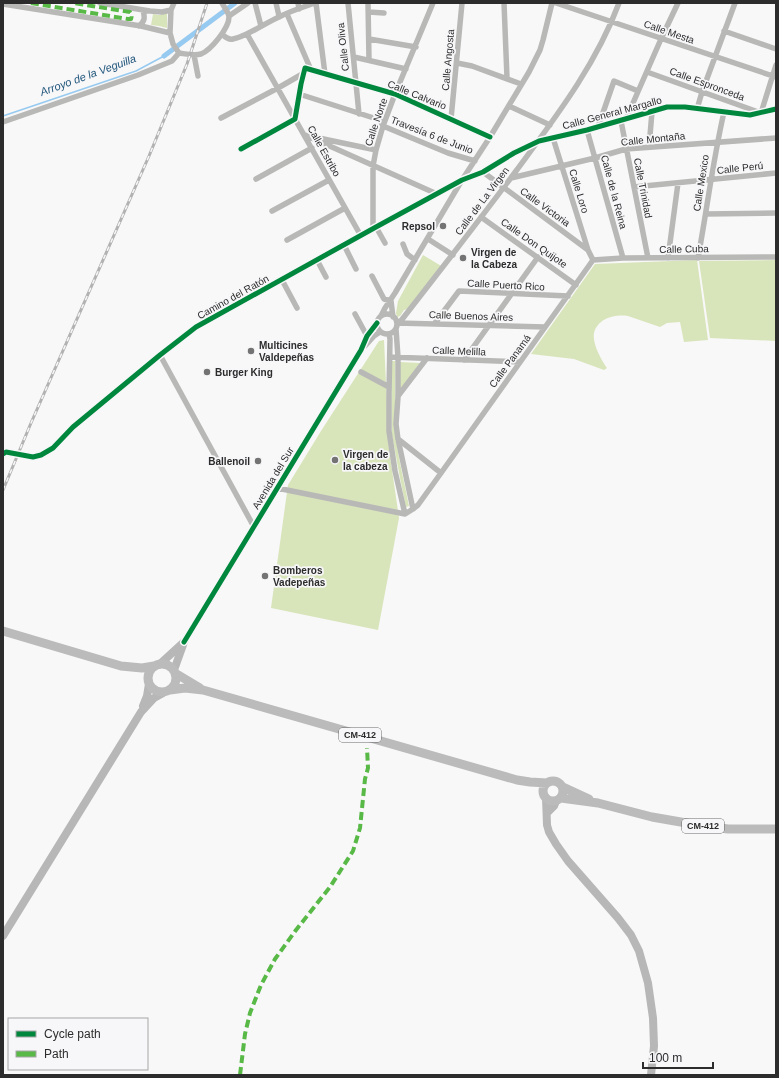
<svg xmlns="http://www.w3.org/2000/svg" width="779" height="1078" font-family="Arial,sans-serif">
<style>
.green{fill:#d8e4ba}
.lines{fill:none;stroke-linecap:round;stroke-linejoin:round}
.stream{stroke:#97caf0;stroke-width:1.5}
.canal{stroke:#97caf0;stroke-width:5}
.street{stroke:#b8b8b7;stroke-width:5.5}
.secondary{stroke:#b7b7b7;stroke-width:8}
.primary{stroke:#bbb;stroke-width:9}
.rail-casing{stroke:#b2b2b2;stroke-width:3}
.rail{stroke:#f7f7f9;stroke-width:1.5;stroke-dasharray:4.5;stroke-linecap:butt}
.street-bridge{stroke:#b8b8b7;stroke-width:5.5}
.quiet{stroke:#58b947;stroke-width:4;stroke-dasharray:8 4;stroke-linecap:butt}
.cycleway-casing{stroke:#f7f7f9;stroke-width:8}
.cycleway{stroke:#00873e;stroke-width:5}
.poi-dot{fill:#737373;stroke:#f7f7f9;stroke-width:1.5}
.labels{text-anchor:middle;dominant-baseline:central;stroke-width:3.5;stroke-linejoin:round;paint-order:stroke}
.shield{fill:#f7f7f9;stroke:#69696a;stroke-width:1}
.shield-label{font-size:9px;font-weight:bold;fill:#2c2c2c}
.street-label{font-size:10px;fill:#2c2c2c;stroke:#f7f7f9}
.poi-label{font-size:10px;font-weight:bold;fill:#2c2c2c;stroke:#f7f7f9;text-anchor:start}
.water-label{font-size:11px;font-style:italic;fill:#22577b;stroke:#f7f7f9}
</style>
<rect width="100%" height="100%" fill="#f8f8f8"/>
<path class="green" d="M 167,13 L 167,28 L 159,26 L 151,25 L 153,14 L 159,15 Z
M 423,255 L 443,267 L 408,309 L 404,310 L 400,316 L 397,317 L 396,313 L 398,301 Z
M 697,260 L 708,340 L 684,342 L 680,322 L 667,323 L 660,327 L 628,316 C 615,314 598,318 594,333 C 592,343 601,360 607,368 L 604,370 L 574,359 L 531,354 L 595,264 Z
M 776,260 L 776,341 L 710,338 L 699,261 Z
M 384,340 L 389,449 L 399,518 L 378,630 L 271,608 L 288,485 L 321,431 L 379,341 Z
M 391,361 L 395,361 L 395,432 L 399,458 L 409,506 L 406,507 L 400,478 L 392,435 Z
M 400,362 L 420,363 L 400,390 Z"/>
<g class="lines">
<path class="stream" d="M 3,116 L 136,71 L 164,56"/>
<path class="canal" d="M 164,56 L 235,3"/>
<path class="street" d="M 100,3 L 150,11 L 162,12 L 171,10
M 174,3 L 171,10 L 170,33 L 173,44 L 179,53 C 186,54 194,56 201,54 C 211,50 229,28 229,17 C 229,13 224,7 222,3
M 255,3 L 261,26
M 276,3 L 279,16
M 298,3 L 299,9
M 316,3 L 325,74
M 348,3 L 359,114
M 368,3 L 369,60
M 504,3 L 507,78
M 556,3 L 776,77
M 3,4 L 141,26 L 170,33
M 369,12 L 384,13
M 287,14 L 311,70
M 229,16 L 248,3
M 139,26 C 145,21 145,18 143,10
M 724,31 L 776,49
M 222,34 C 225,37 229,40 233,39 C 244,38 267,22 279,17 C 290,11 302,8 314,3
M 247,34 L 361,236
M 369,39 L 416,47
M 194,55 L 198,76
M 354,57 L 406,69
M 457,63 L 472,66 L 521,84
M 647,72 L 761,113 L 776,65
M 299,94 L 380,120 L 383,126 L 448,153 L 475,161
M 509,106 L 550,125
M 697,109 L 702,92 L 735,3
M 221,118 L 278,88 L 304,73
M 451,119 L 462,3
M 626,119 L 661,39 L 678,3
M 621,121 L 648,258
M 3,122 L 138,75 L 172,61 L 179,53
M 598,127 L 614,81 L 638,91
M 587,130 L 623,258
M 305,135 L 437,194
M 314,137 L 376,150
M 553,138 L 588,250
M 649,147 L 652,112
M 241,149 L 295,119 L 301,84 L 305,68 L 395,94 L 490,137
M 483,172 L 588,250 L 593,260
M 511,178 L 595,158 L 626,149 L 776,138
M 256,179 L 312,148
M 634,187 L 776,173
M 272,211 L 329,180
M 706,214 L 776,213
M 481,217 L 576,285
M 376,227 L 385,243
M 373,229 L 373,166 L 376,150 L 383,126 L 395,94 L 433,3
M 428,239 L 453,255
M 287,240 L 345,208
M 403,244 L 407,254 L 415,260
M 344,245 L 356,269
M 668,258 L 678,183
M 698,258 C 707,209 713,160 724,112
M 317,260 L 326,277
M 593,260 L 623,258 L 776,257
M 372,276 L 384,299 L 391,301
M 282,280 L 297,308
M 391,301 L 393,317
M 355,314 L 367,336
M377 324a10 10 0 1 1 20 0a10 10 0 1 1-20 0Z
M 381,316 L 385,308 L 395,293 L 462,180 L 490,137 L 529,72 L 540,50 L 543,40 L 552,3
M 400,322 C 439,272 478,222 516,171 C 555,118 596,65 619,3
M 397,323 L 545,327
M 435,323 L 459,291 L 568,296
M 389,334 L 390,339 L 389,393 L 389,431 L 395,471 L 405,514
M 365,346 L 374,336 L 380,332
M 160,355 L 254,527
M 390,357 L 520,362
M 464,360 L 538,257
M 361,372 L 389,387
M 398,396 L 427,358
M 398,439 L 441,473
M 33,457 L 41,455 L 53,448 L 73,427 L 160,355 L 196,327 L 376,227 L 462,180 L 483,172 L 514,153 L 539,141 L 587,130 L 667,107 L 685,107 L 750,115 L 776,109
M 277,488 L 405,514 L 413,509 L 398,439 L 396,424 L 398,397 L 398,357 L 396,329
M 413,509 L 418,505 L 441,473 L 593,260
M 184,642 L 361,350 L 367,336 L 377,323"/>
<path class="secondary" d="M 160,664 L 184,642
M 174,670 L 183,645
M 143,706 L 147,696 L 149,684
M 546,798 L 547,825 L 549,832 L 556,844 L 568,861 L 618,918 L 631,935 L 639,951 L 648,983 L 653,1018 L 654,1046 L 651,1075
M 547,813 L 554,806 L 556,801
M 3,936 L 141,712 L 154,698 L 163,693"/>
<path class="primary" d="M 3,631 L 121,666 L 142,668 L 154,666
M148 678a14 14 0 1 1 28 0a14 14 0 1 1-28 0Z
M 175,673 L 200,688
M 170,690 L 185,688 L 203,690 L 517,780 L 530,782 L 547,783
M543 791a10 10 0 1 1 20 0a10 10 0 1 1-20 0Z
M 563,787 L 589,799
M 561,798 L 598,803 L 652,817 L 698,825 L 728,829 L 776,829"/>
<g class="rail-casing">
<path id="rail" d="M 3,490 L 31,423 L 149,156 L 187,64 L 207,3"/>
</g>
<use href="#rail" class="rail"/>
<path class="street-bridge" d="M 6,452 L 33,457"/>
<path class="quiet" d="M 31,3 L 128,19 L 131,19 C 132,16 132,15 130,12 L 73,3
M 240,1075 L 245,1034 L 250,1013 L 261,985 L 275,959 L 296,930 L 330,887 L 353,851 L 360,828 L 365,779 L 368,768 L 367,748"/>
<g class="cycleway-casing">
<path id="cycleway" d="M 241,149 L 295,119 L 301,84 L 305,68 L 395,94 L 490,137
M 3,454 L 6,452 L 33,457 L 41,455 L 53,448 L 73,427 L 160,355 L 196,327 L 376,227 L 462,180 L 483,172 L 514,153 L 539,141 L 587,130 L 667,107 L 685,107 L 750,115 L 776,109
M 184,642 L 361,350 L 367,336 L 377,323"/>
</g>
<use href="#cycleway" class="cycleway"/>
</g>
<g class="poi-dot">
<circle cx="443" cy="226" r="4"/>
<circle cx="463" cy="258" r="4"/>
<circle cx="251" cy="351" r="4"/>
<circle cx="207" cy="372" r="4"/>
<circle cx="335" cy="460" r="4"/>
<circle cx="258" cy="461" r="4"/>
<circle cx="265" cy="576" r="4"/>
</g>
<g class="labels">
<g class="shield">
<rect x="339" y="728" width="42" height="14" rx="3"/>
<rect x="682" y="819" width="42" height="14" rx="3"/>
</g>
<g class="shield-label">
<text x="360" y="735">CM-412</text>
<text x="703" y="826">CM-412</text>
</g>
<g class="street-label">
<text transform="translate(669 32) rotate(19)">Calle Mesta</text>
<text transform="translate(343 47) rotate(-96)">Calle Oliva</text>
<text transform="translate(448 60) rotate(-85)">Calle Angosta</text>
<text transform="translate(707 84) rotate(20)">Calle Espronceda</text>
<text transform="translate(417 95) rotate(22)">Calle Calvario</text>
<text transform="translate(612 113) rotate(-15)">Calle General Margallo</text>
<text transform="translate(376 122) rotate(-71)">Calle Norte</text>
<text transform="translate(432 135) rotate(21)">Travesía 6 de Junio</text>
<text transform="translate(653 139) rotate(-6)">Calle Montaña</text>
<text transform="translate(324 151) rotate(61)">Calle Estribo</text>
<text transform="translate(740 168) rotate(-6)">Calle Perú</text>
<text transform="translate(701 183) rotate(-81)">Calle Mexico</text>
<text transform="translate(643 188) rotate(79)">Calle Trinidad</text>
<text transform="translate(579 191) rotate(73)">Calle Loro</text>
<text transform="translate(614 192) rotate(75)">Calle de la Reina</text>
<text transform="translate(482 201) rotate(-53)">Calle de La Virgen</text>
<text transform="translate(545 207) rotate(36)">Calle Victoria</text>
<text transform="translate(534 243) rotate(35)">Calle Don Quijote</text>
<text transform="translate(684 249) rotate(-1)">Calle Cuba</text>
<text transform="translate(506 285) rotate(3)">Calle Puerto Rico</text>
<text transform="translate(233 297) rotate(-29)">Camino del Ratón</text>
<text transform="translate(471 316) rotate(2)">Calle Buenos Aires</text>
<text transform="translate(459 351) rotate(2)">Calle Melilla</text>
<text transform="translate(510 361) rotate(-54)">Calle Panamá</text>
<text transform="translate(273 478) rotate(-59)">Avenida del Sur</text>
</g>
<g class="poi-label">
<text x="435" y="226" text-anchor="end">Repsol</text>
<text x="471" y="252">Virgen de<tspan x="471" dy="12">la Cabeza</tspan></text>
<text x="259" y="345">Multicines<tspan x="259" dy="12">Valdepeñas</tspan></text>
<text x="215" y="372">Burger King</text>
<text x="343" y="454">Virgen de<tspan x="343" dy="12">la cabeza</tspan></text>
<text x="250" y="461" text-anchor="end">Ballenoil</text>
<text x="273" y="570">Bomberos<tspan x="273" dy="12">Vadepeñas</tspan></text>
</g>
<g class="water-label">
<text transform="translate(88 75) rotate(-20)">Arroyo de la Veguilla</text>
</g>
</g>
<rect width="779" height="1078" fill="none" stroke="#2c2c2c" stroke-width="8"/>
<rect x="8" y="1018" width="140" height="52" fill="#f7f7f9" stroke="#a6a6a7"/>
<rect x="16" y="1031" width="20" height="6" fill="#00873e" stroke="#a6a6a7"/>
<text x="44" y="1038" font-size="12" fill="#2c2c2c">Cycle path</text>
<rect x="16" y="1051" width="20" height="6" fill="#58b947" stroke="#a6a6a7"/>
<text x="44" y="1058" font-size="12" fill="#2c2c2c">Path</text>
<path d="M643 1062v6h70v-6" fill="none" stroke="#2c2c2c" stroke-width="2"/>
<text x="649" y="1062" font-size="12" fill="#2c2c2c" stroke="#f7f7f9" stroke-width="3" paint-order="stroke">100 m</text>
</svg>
